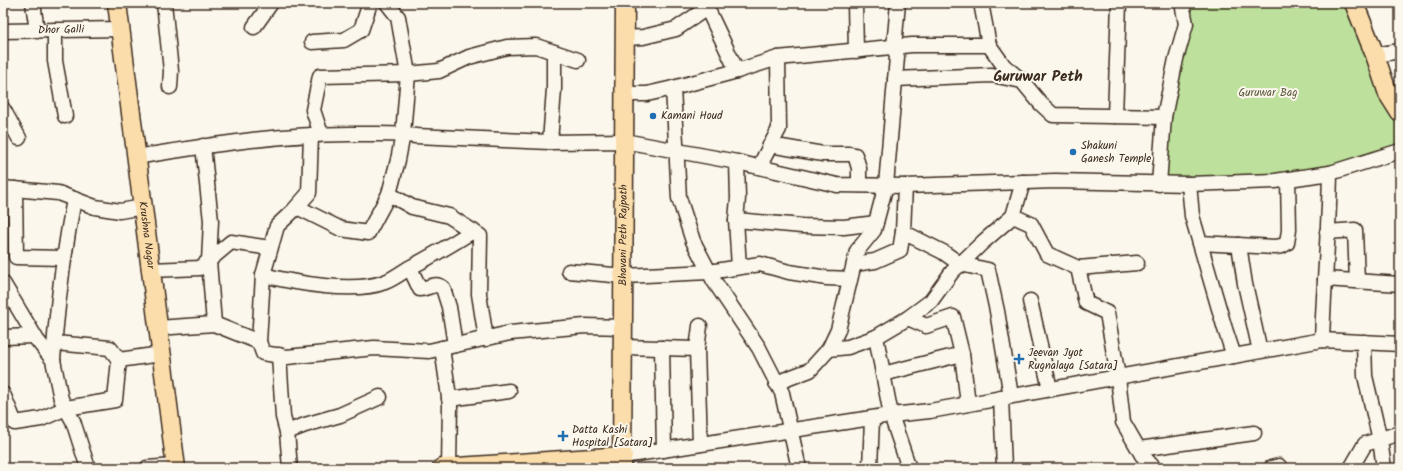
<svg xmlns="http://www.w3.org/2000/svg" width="1403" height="471" font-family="Kalam,sans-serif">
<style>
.green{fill:#bde19c;stroke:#7c865d}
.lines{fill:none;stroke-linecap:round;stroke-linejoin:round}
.minor-casing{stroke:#3b2a1e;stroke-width:17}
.major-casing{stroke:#3b2a1e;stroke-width:21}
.minor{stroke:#fbf7ec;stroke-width:14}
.major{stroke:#fbddab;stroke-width:18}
.poi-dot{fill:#1f6fb2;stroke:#fbf7ec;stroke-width:1.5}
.labels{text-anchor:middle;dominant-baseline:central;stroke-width:4;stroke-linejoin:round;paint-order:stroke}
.street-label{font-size:11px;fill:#3b2a1e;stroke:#fbf7ec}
.park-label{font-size:11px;fill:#5c583e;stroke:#fbf7ec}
.poi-label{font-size:11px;fill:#3b2a1e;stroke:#fbf7ec;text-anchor:start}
.district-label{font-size:15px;font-weight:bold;fill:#3b2a1e;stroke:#fbf7ec}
</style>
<rect width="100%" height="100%" fill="#fbf7ec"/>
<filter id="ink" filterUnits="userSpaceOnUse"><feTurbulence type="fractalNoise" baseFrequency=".025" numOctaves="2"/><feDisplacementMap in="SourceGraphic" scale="8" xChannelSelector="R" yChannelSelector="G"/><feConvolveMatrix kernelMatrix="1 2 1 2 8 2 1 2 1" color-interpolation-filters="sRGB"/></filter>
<g filter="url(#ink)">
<path class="green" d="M 1182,3 L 1354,3 L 1400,113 L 1400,150 L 1333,177 L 1160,183 Z"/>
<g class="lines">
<g class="minor-casing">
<g id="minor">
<path d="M 33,3 L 37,31"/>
<path d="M 164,3 L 171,71 L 170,87"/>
<path d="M 855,3 L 856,51"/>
<path d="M 981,3 L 989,45 L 1004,66 L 1020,79"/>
<path d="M 254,27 L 271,3"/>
<path d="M 55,30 L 55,61 L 65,116"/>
<path id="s1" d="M 3,31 L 120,29"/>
<path d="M 625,38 L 643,37 L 676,29 L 707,8 L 737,71"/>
<path d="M 312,42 L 344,40 L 361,30 L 370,3"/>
<path d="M 1375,55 L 1400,51"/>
<path d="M 895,79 L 992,75 L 1022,81 L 1041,104 L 1053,115 L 1164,117"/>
<path d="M 673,88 L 679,198 L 693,241 L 714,281 L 759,348 L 782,393 L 799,468"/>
<path d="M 625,94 L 647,94 L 673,88 L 737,71 L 778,58 L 912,45 L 989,45"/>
<path d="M 3,109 L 19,138"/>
<path d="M 1115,116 L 1119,3"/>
<path d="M 321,134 L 313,110 L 320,76 L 408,74 L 439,71 L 469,57 L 507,47 L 536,46 L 578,60"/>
<path d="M 311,135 L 309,193 L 294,210 L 277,226 L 263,275 L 259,342 L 263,353 L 287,357 L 374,348 L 429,351 L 510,333 L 585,326 L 623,327"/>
<path d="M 550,142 L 554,89 L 554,52"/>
<path d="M 770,145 L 823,154 L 850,154 L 855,155 L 859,168 L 859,185"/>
<path d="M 203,146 L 211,221 L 209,261 L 214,324"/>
<path d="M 136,157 C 210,145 284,133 358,134 C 378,134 397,133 416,136 L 550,142 L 624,141 L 737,162 L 837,185 L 905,186 L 1055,181 L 1189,184 L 1275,181 L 1330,173 L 1400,151"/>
<path d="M 737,162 L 738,198 L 736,220 L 739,267"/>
<path d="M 759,167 L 779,129 L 778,58"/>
<path d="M 1159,184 L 1164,117 L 1176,59 L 1186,24 L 1182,3"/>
<path d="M 1189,184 L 1192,216 L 1225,329 L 1234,356"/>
<path d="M 3,188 L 58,193 L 95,207 L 120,211 L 143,207"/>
<path d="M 15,189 L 16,257 L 64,258"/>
<path d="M 389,194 L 412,207 L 449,216 L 480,236 L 479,294 L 486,339"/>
<path d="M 297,207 L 341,229 L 368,233 L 389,194 L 398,160 L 403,134 L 408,74 L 398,17 L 387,3"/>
<path d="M 1013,216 L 1031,224 L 1047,254 L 1078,268 L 1086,303 L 1107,313 L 1118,377 L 1123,422 L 1142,455 L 1154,468"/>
<path d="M 736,220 L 802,226 L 844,227 L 876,223"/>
<path d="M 903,232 L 943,252 L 960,264 L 988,270 L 997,311 L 1011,396"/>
<path d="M 1327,232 L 1355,230 L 1357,281"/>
<path d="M 1200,243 L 1275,247 L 1282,246 L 1287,243 L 1289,230 L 1288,179"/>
<path d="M 1239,245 L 1245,284 L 1260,351"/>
<path d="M 854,264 L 875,261 L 900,250 L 903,232 L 905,186"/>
<path d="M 410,268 L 420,289 C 428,289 435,281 443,288 L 449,307 L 455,345"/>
<path d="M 1078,268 L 1137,263"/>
<path d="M 151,270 L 200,268 L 231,242 L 270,248"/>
<path d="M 569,271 L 624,276 L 709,272 L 760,264 L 789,272 L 827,278 L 850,279"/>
<path d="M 263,275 C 295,283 354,294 385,282 C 393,279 401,273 409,268 C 431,257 452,244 473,231"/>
<path d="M 1325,279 L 1400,284"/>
<path d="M 3,283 L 37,340 L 53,360 L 61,399 L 73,421 L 88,468"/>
<path d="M 1030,301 L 1050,389"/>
<path d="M 908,318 L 926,326 L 953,317 L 962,354 L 968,404"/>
<path d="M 158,328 L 214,324 L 259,342"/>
<path d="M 3,337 L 34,336"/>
<path d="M 876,337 L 891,415 L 909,468"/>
<path d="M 1322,340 C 1324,284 1329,229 1330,173"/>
<path d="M 1364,342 L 1365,376 L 1380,440 L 1384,468"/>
<path d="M 55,343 L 110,348 L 119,360"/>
<path d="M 623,347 L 697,349"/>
<path d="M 442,348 L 450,404 L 449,468"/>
<path d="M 662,348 L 664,450"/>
<path d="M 829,349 L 848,347 L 876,337 L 908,318 L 931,301 L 952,272 L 983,242 L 1013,216 L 1023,182"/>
<path d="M 279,355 L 283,417 L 287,432 L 290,468"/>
<path d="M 53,360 C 57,306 64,252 74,199"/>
<path d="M 883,374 L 962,354"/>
<path d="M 776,383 L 810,370 L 829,349 L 838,330 L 857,251 L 874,230 L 886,185 L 897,57 L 894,47 L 898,3"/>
<path d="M 3,394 L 15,423 L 41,419 L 66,408 L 115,400 L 119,360 L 161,354"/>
<path d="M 1001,398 L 1004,468"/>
<path d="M 449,399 L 509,391"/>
<path d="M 287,432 L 305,425 L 340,415 L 380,397"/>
<path d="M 700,444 L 697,349 L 700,326"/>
<path d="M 1139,449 L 1254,433"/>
<path d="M 623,456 L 891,415 L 930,411 L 1322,340 L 1400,344"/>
<path d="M 147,468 L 175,466"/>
<path d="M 870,468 L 872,419"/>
<path d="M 1271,468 L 1279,466"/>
<path d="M 1351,468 L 1365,444 L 1400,433"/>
</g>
</g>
<g class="major-casing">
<g id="major">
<path id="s2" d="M 117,3 L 176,468"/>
<path d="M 1354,3 L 1375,55 L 1388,94 L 1400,113"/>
<path d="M 442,468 L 623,456"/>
<path id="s3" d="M 622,468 L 625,3"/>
</g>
</g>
<use href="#minor" class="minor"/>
<use href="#major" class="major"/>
</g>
</g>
<g class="poi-dot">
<circle cx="653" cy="116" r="4"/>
<circle cx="1073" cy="152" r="4"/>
<path d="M1017 353h4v4h4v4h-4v4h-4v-4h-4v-4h4z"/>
<path d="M561 430h4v4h4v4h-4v4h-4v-4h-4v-4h4z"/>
</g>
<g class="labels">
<g class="street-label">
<text stroke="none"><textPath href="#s1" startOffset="58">Dhor Galli</textPath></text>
<text stroke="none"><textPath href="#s2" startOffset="234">Krushna Nagar</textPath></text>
<text stroke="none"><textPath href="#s3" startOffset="233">Bhavani Peth Rajpath</textPath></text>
</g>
<g class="park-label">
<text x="1268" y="93">Guruwar Bag</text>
</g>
<g class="poi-label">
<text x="661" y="116">Kamani Houd</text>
<text x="1081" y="146">Shakuni<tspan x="1081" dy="13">Ganesh Temple</tspan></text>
<text x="1028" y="353">Jeevan Jyot<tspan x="1028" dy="13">Rugnalaya [Satara]</tspan></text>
<text x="572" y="430">Datta Kashi<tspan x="572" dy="13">Hospital [Satara]</tspan></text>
</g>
<g class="district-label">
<text x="1038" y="77">Guruwar Peth</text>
</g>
</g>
<rect width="1403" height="471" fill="none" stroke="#fbf7ec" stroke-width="16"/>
<rect x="8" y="8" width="1387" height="455" fill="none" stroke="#3b2a1e" stroke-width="1.5" filter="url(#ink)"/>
</svg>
